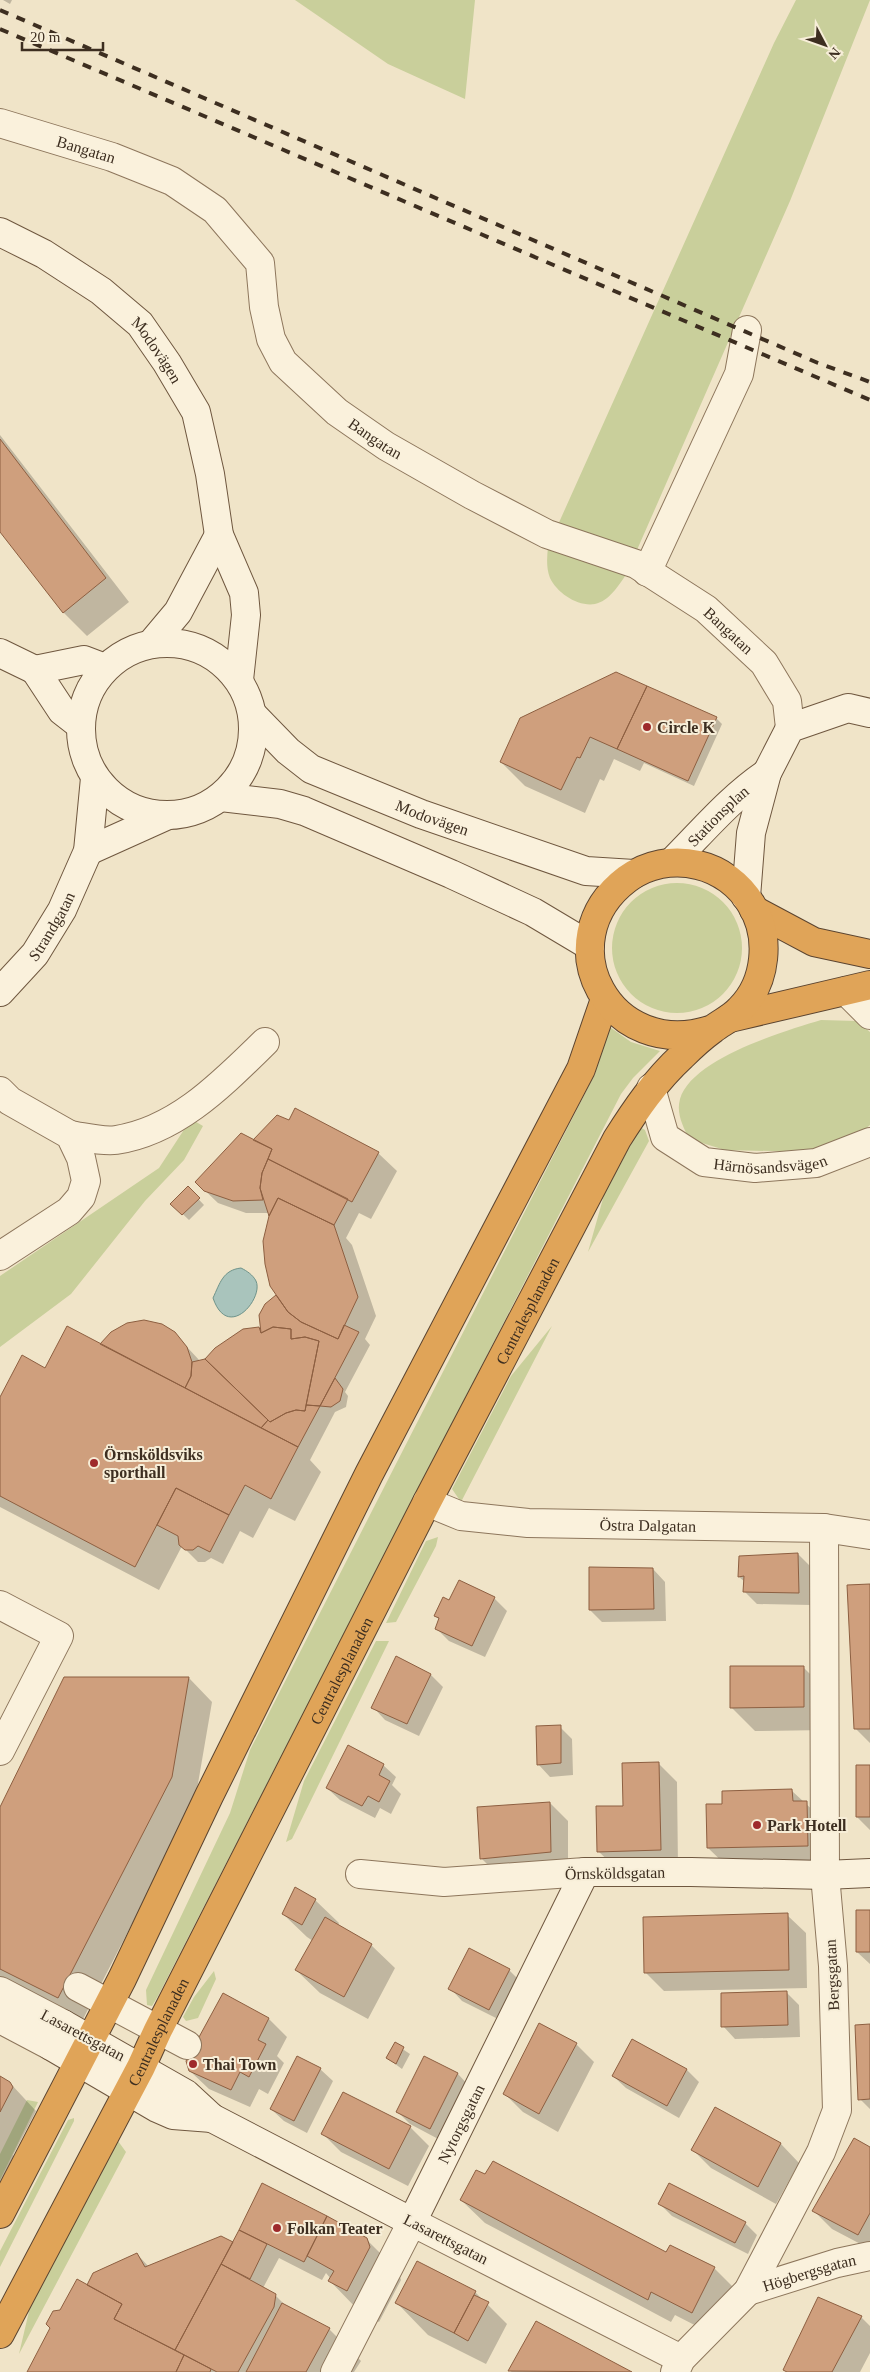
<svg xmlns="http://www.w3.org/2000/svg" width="870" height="2372" font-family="'Times New Roman',serif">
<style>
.green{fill:#c9cf9b}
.water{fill:#a9c4bc;stroke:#6f938a}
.shadow{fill:#0003}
.building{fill:#cf9f7d;stroke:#8d5f41}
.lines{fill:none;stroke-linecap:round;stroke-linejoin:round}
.street-casing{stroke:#8d765c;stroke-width:30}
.secondary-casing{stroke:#6f573f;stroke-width:30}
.highway-casing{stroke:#5b4430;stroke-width:30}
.street{stroke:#faf1dc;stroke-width:28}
.secondary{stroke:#faf1dc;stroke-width:28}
.highway{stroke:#e0a458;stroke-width:28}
.rail{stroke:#3d2e20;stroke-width:4;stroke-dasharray:9 9;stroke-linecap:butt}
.poi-dot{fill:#9e2a2b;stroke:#f7eed8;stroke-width:2}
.labels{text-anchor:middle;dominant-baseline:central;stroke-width:4;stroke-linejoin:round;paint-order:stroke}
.street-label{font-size:16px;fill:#3d2e20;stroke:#f7eed8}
.poi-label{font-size:16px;font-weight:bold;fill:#3d2e20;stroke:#f7eed8;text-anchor:start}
</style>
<rect width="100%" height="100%" fill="#f0e4c8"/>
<path class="green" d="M 295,0 L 475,0 L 465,99 L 388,64 Z
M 796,0 L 870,0 L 790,201 L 626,575 C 618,586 609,601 595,604 C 578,607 557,593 550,578 C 546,568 547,557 548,547 L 774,43 Z
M612 948a65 65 0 1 1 130 0a65 65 0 1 1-130 0Z
M 821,1020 L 857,1021 L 870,1032 L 870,1125 L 856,1137 L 812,1152 L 725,1150 L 689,1139 C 683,1126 676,1114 680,1099 C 692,1058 785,1031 821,1020 Z
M 607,1025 L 631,1042 L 660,1051 L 633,1078 L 621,1094 L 158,1996 L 152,2006 L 147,2005 L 146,1990 L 230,1813 L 250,1750 L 595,1074 Z
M 191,1119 L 203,1126 L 184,1160 L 145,1201 L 71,1294 L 0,1347 L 0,1276 L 159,1168 Z
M 640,1127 L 645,1130 L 649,1141 L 588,1252 L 604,1195 Z
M 552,1326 L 461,1502 L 452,1489 L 511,1376 Z
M 438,1537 L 436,1546 L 396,1622 L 386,1623 L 426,1541 Z
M 376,1641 L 389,1641 L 292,1839 L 286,1842 L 304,1781 Z
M 214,1971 L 216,1979 L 198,2018 L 186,2021 L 183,2017 L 194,1997 Z
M 27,2100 L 38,2102 L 0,2180 L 0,2154 Z
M 74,2118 L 74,2121 L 0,2267 L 0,2251 L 68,2120 Z
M 118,2141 L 126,2152 L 19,2354 L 30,2307 Z"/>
<path class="water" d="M 241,1268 C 247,1271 253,1275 256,1281 C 264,1298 228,1342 213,1298 C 220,1283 223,1270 241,1268 Z"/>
<path class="shadow" d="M 3,0 L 12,0 L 10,4 Z
M 0,435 L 129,602 L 87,636 L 64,613 L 0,530 Z
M 716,718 L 722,724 L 694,786 L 644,763 L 640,771 L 614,759 L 604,781 L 600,779 L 585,813 L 525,786 L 501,762 L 521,719 Z
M 254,1141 L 378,1153 L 397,1171 L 371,1219 L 359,1213 L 346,1238 L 352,1245 L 376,1316 L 365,1339 L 370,1345 L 345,1392 L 348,1396 L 346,1407 L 335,1412 L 310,1460 L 321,1472 L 295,1521 L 269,1508 L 253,1538 L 240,1531 L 223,1564 L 211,1558 L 205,1562 L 198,1562 L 182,1546 L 159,1590 L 0,1507 L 0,1400 L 46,1369 L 100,1345 L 174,1333 L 200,1361 L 259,1328 L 262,1331 L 276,1297 L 281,1300 L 269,1213 L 246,1213 L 218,1203 L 196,1182 Z
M 188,1188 L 204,1205 L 189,1220 L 172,1204 Z
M 798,1554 L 810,1566 L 811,1605 L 757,1604 L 745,1592 L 745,1582 L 739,1577 Z
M 653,1569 L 665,1582 L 666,1621 L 602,1622 L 590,1610 Z
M 870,1585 L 870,1743 L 856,1729 Z
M 494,1598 L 507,1611 L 485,1657 L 449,1641 L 436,1628 L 440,1620 L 435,1616 L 450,1602 Z
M 396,1658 L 431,1675 L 443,1687 L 419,1736 L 385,1720 L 373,1707 Z
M 803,1667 L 827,1691 L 827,1730 L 755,1731 L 731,1707 Z
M 189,1678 L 212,1702 L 195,1801 L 82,2021 L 0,1979 L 0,1810 Z
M 560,1727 L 572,1739 L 573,1775 L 550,1777 L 538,1764 Z
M 658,1763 L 677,1782 L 678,1868 L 617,1869 L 598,1851 L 625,1807 Z
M 383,1765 L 396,1777 L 392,1785 L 401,1794 L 391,1814 L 380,1808 L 375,1818 L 340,1800 L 327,1788 Z
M 870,1766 L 870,1830 L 857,1817 Z
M 792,1791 L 830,1826 L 831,1869 L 732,1871 L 708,1848 L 723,1805 Z
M 550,1803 L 568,1821 L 568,1870 L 500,1877 L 481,1858 Z
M 315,1900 L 339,1923 L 338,1925 L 371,1945 L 395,1968 L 368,2019 L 320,1993 L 296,1970 L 313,1941 L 307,1937 L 283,1914 Z
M 870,1911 L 870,1964 L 857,1952 Z
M 787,1915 L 806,1933 L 807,1988 L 664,1991 L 646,1973 Z
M 509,1970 L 522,1983 L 502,2021 L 462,2001 L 450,1988 Z
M 786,1992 L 799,2005 L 800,2037 L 735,2039 L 723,2026 Z
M 269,2019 L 287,2037 L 277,2056 L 284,2063 L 268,2094 L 259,2089 L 250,2107 L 209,2089 L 190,2071 Z
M 870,2025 L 870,2109 L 860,2099 Z
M 633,2040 L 687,2070 L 699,2082 L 679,2118 L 626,2088 L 613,2076 Z
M 395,2044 L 410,2054 L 402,2069 L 387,2058 Z
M 576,2044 L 594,2062 L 558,2132 L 523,2112 L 505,2094 Z
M 425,2058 L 458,2074 L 470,2087 L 442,2141 L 410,2124 L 398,2112 Z
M 320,2069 L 333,2081 L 307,2133 L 284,2121 L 271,2109 Z
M 0,2078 L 10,2083 L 36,2111 L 13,2155 L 21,2164 L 0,2206 Z
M 344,2093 L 410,2127 L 429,2146 L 408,2186 L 341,2152 L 323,2134 Z
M 715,2108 L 781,2144 L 799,2163 L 776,2204 L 711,2168 L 693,2150 Z
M 870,2148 L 870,2249 L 832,2229 L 814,2211 Z
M 263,2185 L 366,2239 L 398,2271 L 401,2280 L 379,2322 L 361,2313 L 330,2281 L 331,2279 L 326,2273 L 322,2280 L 279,2258 L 263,2288 L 275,2295 L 287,2307 L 329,2329 L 361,2361 L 354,2372 L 29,2372 L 61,2312 L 87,2286 L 137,2254 L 149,2267 L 233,2244 Z
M 461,2200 L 667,2254 L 671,2246 L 714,2268 L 738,2292 L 716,2336 L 675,2315 L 671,2322 L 485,2223 Z
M 660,2204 L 745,2223 L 757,2235 L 748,2254 L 672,2216 Z
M 475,2292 L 507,2324 L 486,2364 L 428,2335 L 397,2303 Z
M 861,2317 L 870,2326 L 870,2353 L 860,2372 L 787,2372 L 784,2370 Z
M 537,2323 L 629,2372 L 511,2372 Z"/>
<path class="building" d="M 0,439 L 106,578 L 63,613 L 0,532 Z
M 616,672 L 647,686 L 617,749 L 590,737 L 580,758 L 577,757 L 561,790 L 500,762 L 520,718 Z
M 647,686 L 717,717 L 688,781 L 617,749 Z
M 295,1108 L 379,1152 L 352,1202 L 268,1159 L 272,1149 L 253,1140 L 277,1115 L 289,1120 Z
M 241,1133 L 272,1149 L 262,1173 L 260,1188 L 263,1200 L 233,1201 L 204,1191 L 195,1182 Z
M 268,1159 L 348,1199 L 334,1225 L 278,1198 L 269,1216 L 260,1188 L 262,1173 Z
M 188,1186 L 200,1198 L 182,1215 L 170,1204 Z
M 278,1198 L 334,1225 L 358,1297 L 338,1339 L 301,1322 L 288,1312 L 270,1286 L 265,1264 L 263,1241 L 269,1216 Z
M 276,1295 L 288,1312 L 301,1322 L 338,1339 L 344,1325 L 359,1332 L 320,1406 L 306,1405 L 319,1341 L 305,1337 L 291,1339 L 291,1329 L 273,1327 L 261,1333 L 259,1315 L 265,1304 Z
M 144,1320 L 162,1324 L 175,1332 L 187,1347 L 192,1362 L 191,1376 L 185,1388 L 100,1344 L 111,1332 L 127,1323 Z
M 67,1326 L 298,1447 L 271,1499 L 245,1485 L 229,1515 L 176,1488 L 135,1567 L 0,1496 L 0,1397 L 22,1355 L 45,1368 Z
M 259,1327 L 261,1333 L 273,1327 L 291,1329 L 291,1339 L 305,1337 L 319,1341 L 305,1411 L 296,1410 L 286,1413 L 270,1422 L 205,1359 L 215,1348 L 243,1329 Z
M 205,1359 L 268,1420 L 261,1428 L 185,1388 L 191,1376 L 192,1362 Z
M 335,1378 L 343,1389 L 340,1401 L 331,1407 L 320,1406 Z
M 306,1405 L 320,1406 L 298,1447 L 261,1428 L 268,1420 L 270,1422 L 286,1413 L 296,1410 L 305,1411 Z
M 176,1488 L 229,1515 L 210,1552 L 198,1546 L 193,1550 L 185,1550 L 179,1545 L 178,1536 L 157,1525 Z
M 798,1553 L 799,1593 L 743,1592 L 744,1576 L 738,1577 L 739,1556 Z
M 589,1567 L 653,1568 L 654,1609 L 589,1610 Z
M 459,1580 L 495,1597 L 472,1646 L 435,1629 L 439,1618 L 434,1616 L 443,1597 L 449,1600 Z
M 870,1584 L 870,1729 L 854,1729 L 847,1585 Z
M 396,1656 L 431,1674 L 407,1724 L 371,1708 Z
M 730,1666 L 804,1666 L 804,1707 L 730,1708 Z
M 64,1677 L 189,1677 L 172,1777 L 58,1998 L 0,1969 L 0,1807 Z
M 561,1725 L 561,1763 L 537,1765 L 536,1726 Z
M 348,1745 L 384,1764 L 379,1775 L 390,1781 L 379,1802 L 368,1796 L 362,1806 L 326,1788 Z
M 659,1762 L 661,1850 L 597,1852 L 596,1806 L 623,1806 L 622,1763 Z
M 856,1765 L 870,1765 L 870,1817 L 856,1817 Z
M 792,1789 L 793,1801 L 807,1801 L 808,1846 L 707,1848 L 706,1804 L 722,1804 L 722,1791 Z
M 550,1802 L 551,1852 L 480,1859 L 477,1807 Z
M 295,1887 L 316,1899 L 302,1925 L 282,1914 Z
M 856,1910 L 870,1910 L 870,1952 L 856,1952 Z
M 788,1913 L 789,1970 L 644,1973 L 643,1917 Z
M 325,1917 L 372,1944 L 344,1997 L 295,1970 Z
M 469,1948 L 510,1969 L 489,2010 L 448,1989 Z
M 787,1991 L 788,2025 L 721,2027 L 721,1993 Z
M 223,1993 L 269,2018 L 258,2040 L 266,2044 L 249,2077 L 240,2072 L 231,2090 L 189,2071 L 186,2061 Z
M 539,2023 L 577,2043 L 539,2114 L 503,2094 Z
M 870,2024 L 870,2099 L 858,2100 L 855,2025 Z
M 632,2039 L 687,2069 L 667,2106 L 612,2076 Z
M 395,2042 L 404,2047 L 396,2064 L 386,2058 Z
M 297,2056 L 321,2068 L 294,2121 L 270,2109 Z
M 424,2056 L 458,2073 L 430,2129 L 396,2112 Z
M 0,2076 L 10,2082 L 13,2087 L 0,2112 Z
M 343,2092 L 411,2126 L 389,2169 L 321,2134 Z
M 715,2107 L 781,2143 L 758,2187 L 691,2150 Z
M 854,2138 L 870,2147 L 870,2213 L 858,2235 L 812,2211 Z
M 493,2161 L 666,2252 L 670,2245 L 715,2267 L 692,2313 L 651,2292 L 648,2300 L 460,2200 L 476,2170 L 485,2174 Z
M 262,2183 L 327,2216 L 304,2262 L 239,2230 Z
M 669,2183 L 746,2222 L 735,2243 L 658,2204 Z
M 327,2216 L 367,2238 L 370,2247 L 347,2291 L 328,2281 L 334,2271 L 307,2256 Z
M 239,2230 L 267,2244 L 250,2279 L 221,2264 Z
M 221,2236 L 233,2242 L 175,2350 L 114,2319 L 122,2304 L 87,2285 L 93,2273 L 137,2253 L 145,2267 Z
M 417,2261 L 476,2291 L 454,2333 L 395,2303 Z
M 221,2264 L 276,2294 L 274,2307 L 238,2372 L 217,2372 L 175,2350 Z
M 77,2279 L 122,2304 L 114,2319 L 184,2355 L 176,2372 L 27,2372 L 50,2328 L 46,2324 L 53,2311 L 60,2310 Z
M 474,2295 L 489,2302 L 468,2341 L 454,2333 Z
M 818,2297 L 862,2316 L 832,2372 L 787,2372 L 783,2370 Z
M 282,2303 L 330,2328 L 306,2372 L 246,2372 Z
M 536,2321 L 632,2372 L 508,2371 Z
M 184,2355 L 211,2369 L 210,2372 L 176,2372 Z"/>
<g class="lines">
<g class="street-casing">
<g id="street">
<path id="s1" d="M 0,123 L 112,157 L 172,181 L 215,210 L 260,263 L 264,307 L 271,339 L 283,362 L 337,412 L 386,446 L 472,495 L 547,534 L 636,564 L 706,609 L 764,663 L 787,701 L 790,728"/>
<path d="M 647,572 L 739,374 L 747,330"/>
<path d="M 846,991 L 870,1015"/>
<path id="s2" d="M 651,1088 L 665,1137 L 704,1162 L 755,1168 L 816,1163 L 870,1142"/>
<path d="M 0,1091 L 10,1101 L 70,1135 L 81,1158 L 86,1181 L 81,1197 L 69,1211 L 0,1256"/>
<path d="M 70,1135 C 84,1137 102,1142 116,1140 C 177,1131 223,1083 265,1042"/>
<path id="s3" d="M 427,1502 L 461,1516 L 528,1523 L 824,1528 L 870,1535"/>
<path d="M 0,1605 L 59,1636 L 0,1751"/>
<path d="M 360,1874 L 444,1882 L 585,1872"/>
<path d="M 78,1987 L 187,2045"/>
<path d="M 0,1991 L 63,2024"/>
<path d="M 0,2019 L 51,2046"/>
<path id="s4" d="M 748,2291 L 837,2263 L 870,2256"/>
<path d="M 335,2372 L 412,2222 L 681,2359"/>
<path d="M 675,2372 L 681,2359 L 748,2291 L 821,2152 L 837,2110 L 833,1966 L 825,1875 L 824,1528"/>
</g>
</g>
<g class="secondary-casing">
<g id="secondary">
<path id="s5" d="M 0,232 L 44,254 L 101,291 L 140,324 L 167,363 L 196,412 L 210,474 L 219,535 L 244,593 L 246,615 L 239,680"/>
<circle cx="167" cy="729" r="86"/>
<path d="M 152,643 L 178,612 L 219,535"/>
<path d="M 0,653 L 35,670"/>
<path d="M 35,670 L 84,660 L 105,668"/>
<path d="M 35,670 L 62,711 L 80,725"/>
<path id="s6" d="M 253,715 L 288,751 L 311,769 L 421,814 L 586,871 L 634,874"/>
<path d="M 221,797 L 280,804 L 304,811 L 451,874 L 533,912 L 590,946"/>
<path d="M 88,851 L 168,815"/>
<path id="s7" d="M 672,862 C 703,831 730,798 767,773"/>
<path d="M 746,897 L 751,833 L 767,773 L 790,728 L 848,708 L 870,713"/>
<path id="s8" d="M 0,992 L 35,954 L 62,910 L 88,851 L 95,778"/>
<path id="s9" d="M 63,2024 L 186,2094 L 212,2118 L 412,2222 L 585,1872 L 691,1872 L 825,1875 L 870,1873"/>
<path d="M 51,2046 L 157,2108 L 173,2115 L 212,2118"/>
</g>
</g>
<g class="highway-casing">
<g id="highway">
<path d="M 754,910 L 814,942 L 870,954"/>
<path d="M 730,1018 L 870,985"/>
<path d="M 0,2214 L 122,1979 L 209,1796 L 369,1474 L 581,1069 L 605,999"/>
<path id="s10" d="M 0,2334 L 141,2067 L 158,2030 L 427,1502 L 617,1139 C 636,1109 655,1081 682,1056 C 691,1047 702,1037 713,1029 C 722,1022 732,1018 740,1009 C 767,982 771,936 751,904 C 740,885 720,870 698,865 C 673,859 647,864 627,879 C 545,941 610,1064 713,1029"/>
</g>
</g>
<use href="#street" class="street"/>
<use href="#secondary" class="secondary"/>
<use href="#highway" class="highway"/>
<path class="rail" d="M 0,10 L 818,363 L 870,382
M 0,29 L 870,400"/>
</g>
<g class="poi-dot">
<circle cx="647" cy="727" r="5"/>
<circle cx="94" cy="1463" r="5"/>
<circle cx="757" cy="1825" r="5"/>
<circle cx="193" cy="2064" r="5"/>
<circle cx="277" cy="2228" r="5"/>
</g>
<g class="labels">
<g class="street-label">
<text stroke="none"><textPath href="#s1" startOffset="90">Bangatan</textPath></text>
<text stroke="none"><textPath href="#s5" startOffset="199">Modovägen</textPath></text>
<text stroke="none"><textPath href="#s1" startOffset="526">Bangatan</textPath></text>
<text stroke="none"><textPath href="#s1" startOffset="931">Bangatan</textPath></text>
<text stroke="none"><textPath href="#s6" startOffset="210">Modovägen</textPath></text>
<text stroke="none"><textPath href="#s7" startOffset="65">Stationsplan</textPath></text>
<text stroke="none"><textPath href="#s8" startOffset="84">Strandgatan</textPath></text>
<text stroke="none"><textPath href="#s2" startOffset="164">Härnösandsvägen</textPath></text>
<text stroke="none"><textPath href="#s10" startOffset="1151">Centralesplanaden</textPath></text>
<text stroke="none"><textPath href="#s3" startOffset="224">Östra Dalgatan</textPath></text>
<text stroke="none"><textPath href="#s10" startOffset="746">Centralesplanaden</textPath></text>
<text transform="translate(615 1873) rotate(-1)">Örnsköldsgatan</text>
<text transform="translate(832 1975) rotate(-93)">Bergsgatan</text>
<text stroke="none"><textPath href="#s10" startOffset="341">Centralesplanaden</textPath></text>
<text transform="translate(83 2035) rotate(28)">Lasarettsgatan</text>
<text stroke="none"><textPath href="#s9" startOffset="512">Nytorgsgatan</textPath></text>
<text transform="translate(446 2239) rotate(27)">Lasarettsgatan</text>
<text stroke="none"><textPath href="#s4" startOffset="64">Högbergsgatan</textPath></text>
</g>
<g class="poi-label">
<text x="657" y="727">Circle K</text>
<text x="104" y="1454">Örnsköldsviks<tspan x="104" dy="18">sporthall</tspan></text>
<text x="767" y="1825">Park Hotell</text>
<text x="203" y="2064">Thai Town</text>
<text x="287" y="2228">Folkan Teater</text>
</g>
</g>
<g transform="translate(825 45) rotate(131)" stroke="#f7eed8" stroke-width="4" paint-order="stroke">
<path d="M0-4L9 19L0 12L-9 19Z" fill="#3d2e20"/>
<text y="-8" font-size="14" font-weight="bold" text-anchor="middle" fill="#3d2e20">N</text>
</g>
<path d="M22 42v8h81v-8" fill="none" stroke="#3d2e20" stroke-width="2.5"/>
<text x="30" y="42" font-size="15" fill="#3d2e20" stroke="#f7eed8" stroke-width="4" paint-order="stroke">20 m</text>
</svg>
